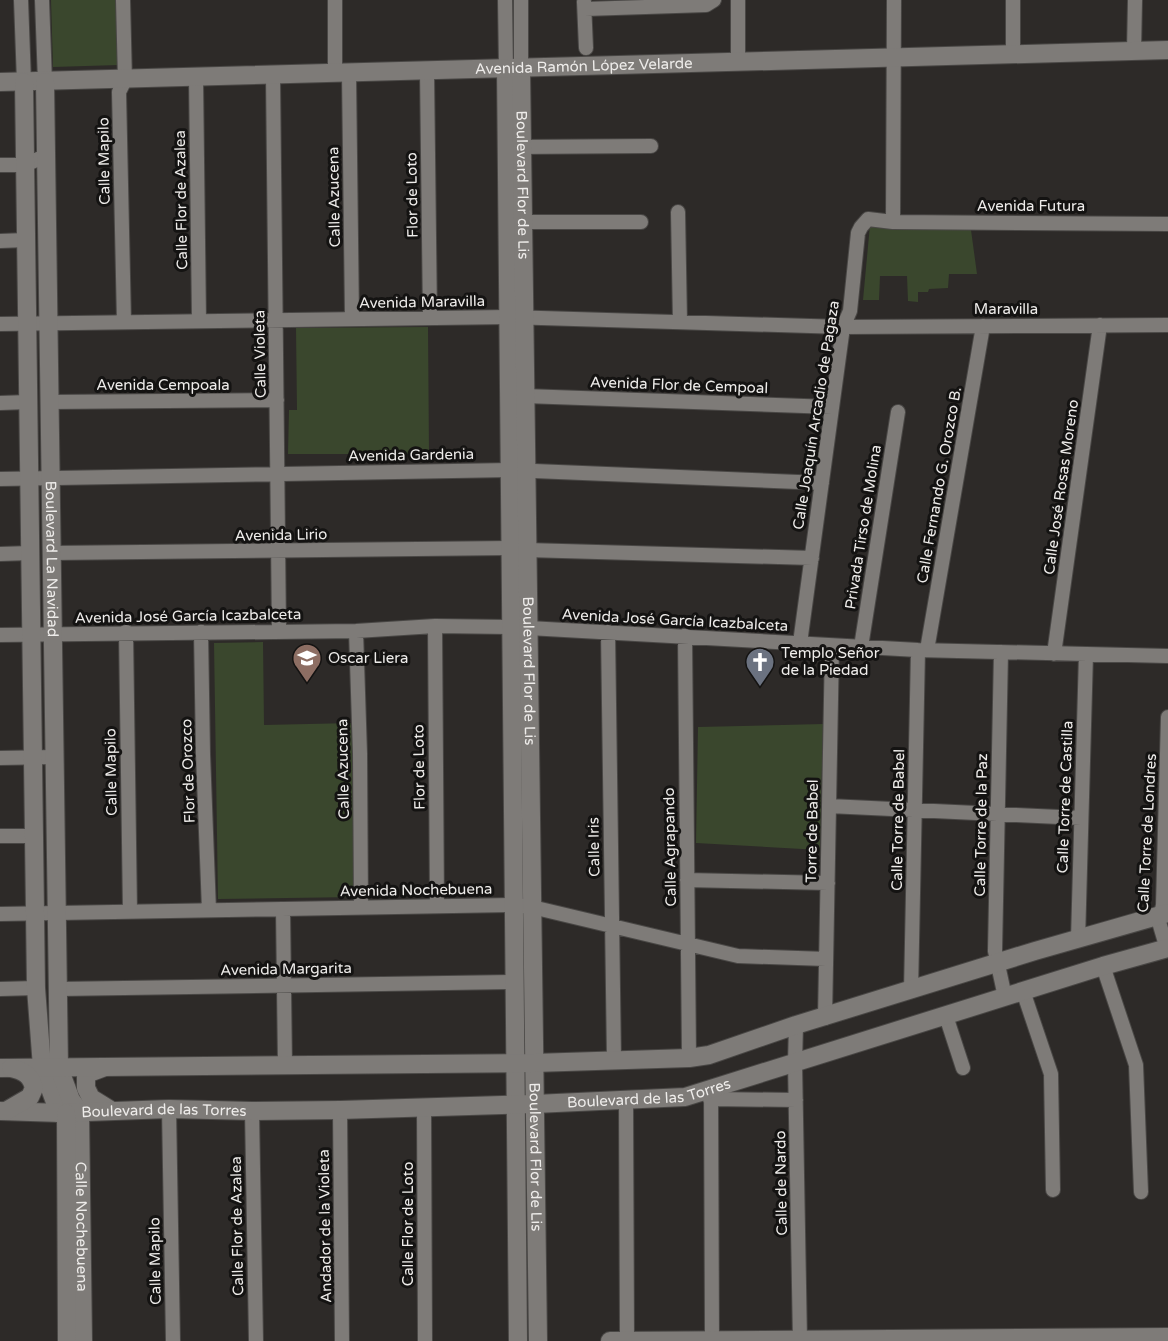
<svg xmlns="http://www.w3.org/2000/svg" width="1168" height="1341" font-family="'Varela Round',sans-serif">
<style>
.green{fill:#3a472d}
.lines{fill:none;stroke-linecap:round;stroke-linejoin:round}
.street-casing{stroke:#494745;stroke-width:16}
.secondary-casing{stroke:#494745;stroke-width:20}
.street{stroke:#7e7b78;stroke-width:14}
.secondary{stroke:#7e7b78;stroke-width:18}
.labels{text-anchor:middle;dominant-baseline:central;stroke-width:6;stroke-linejoin:round;paint-order:stroke}
.street-label{font-size:15px;fill:#eeecea;stroke:#141312}
.poi-label{font-size:15px;fill:#eeecea;stroke:#141312;text-anchor:start}
</style>
<rect width="100%" height="100%" fill="#2d2a28"/>
<path class="green" d="M 51,0 L 117,0 L 119,65 L 53,67 Z
M 870,225 L 971,230 L 977,274 L 949,274 L 948,288 L 929,289 L 928,292 L 918,292 L 918,302 L 908,301 L 907,276 L 880,276 L 879,300 L 863,300 Z
M 428,327 L 429,454 L 288,454 L 289,410 L 297,410 L 296,328 Z
M 263,642 L 264,725 L 353,723 L 356,897 L 218,899 L 214,643 Z
M 823,724 L 820,850 L 696,843 L 698,727 Z"/>
<g class="lines">
<g class="street-casing">
<path id="street" d="M 21,0 L 24,82
M 42,0 L 45,82
M 123,0 L 125,80 L 119,92 L 124,322
M 335,0 L 335,74
M 505,0 L 506,69
M 521,0 L 521,69
M 584,2 L 586,48
M 585,9 L 706,5 L 714,0
M 1134,51 L 1135,0
M 1013,55 L 1013,0
M 738,63 L 738,0
M 427,72 L 430,318
M 349,74 L 352,319
M 273,76 L 279,631
M 196,78 L 199,321
M 514,147 L 651,146
M 0,165 L 25,165 L 45,156
M 678,212 L 680,322
M 523,222 L 641,222
M 893,222 L 894,0
M 0,241 L 26,240
M 0,324 L 508,317 L 843,327 L 1168,325
M 525,396 L 832,407
M 48,402 L 277,400
M 0,403 L 28,402
M 0,479 L 510,470 L 822,483
M 527,550 L 812,558
M 51,553 L 510,548
M 0,554 L 30,553
M 435,626 L 437,906
M 356,631 L 360,754 L 361,908
M 126,632 L 130,912
M 201,632 L 203,754 L 209,910
M 608,632 L 614,1060
M 0,635 L 356,631 L 435,626 L 511,627 L 918,650 L 1168,656
M 685,636 L 689,1058
M 800,643 L 843,327 L 850,311 L 858,233 L 861,227 L 868,219 L 893,222 L 1168,224
M 861,647 L 898,412
M 927,650 L 983,326
M 1001,652 L 995,951 L 1005,997
M 1054,654 L 1100,325
M 0,758 L 54,757
M 829,806 L 1081,818
M 0,836 L 34,836
M 687,880 L 828,883
M 283,909 L 285,1066
M 0,914 L 514,905 L 532,907 L 738,956 L 826,959
M 1078,940 L 1086,654
M 1167,949 L 1159,922 L 1163,905 L 1168,717
M 1103,966 L 1136,1065 L 1141,1192
M 0,989 L 36,988
M 58,989 L 515,982
M 911,991 L 918,650
M 1023,991 L 1051,1074 L 1053,1190
M 946,1016 L 963,1068
M 825,1018 L 832,646
M 796,1025 L 795,1063 L 800,1341
M 711,1090 L 712,1340
M 626,1099 L 627,1340
M 710,1099 L 796,1100
M 424,1107 L 425,1341
M 169,1109 L 173,1341
M 340,1110 L 342,1341
M 252,1111 L 256,1341"/>
</g>
<g class="secondary-casing">
<g id="secondary">
<path d="M 506,69 L 518,1341"/>
<path id="s1" d="M 521,69 L 538,1341"/>
<path id="s2" d="M 0,82 L 1168,50"/>
<path d="M 24,82 L 36,988 L 42,1067 L 59,1113"/>
<path id="s3" d="M 45,82 L 59,1068 L 71,1100 L 80,1112 L 83,1341"/>
<path d="M 105,1067 L 89,1073 L 86,1077 L 86,1088 L 91,1098 L 112,1111"/>
<path d="M 0,1068 L 534,1063 L 689,1058 L 709,1055 L 796,1025 L 1035,951 L 1168,913"/>
<path id="s4" d="M 0,1111 L 61,1113 L 169,1109 L 252,1111 L 340,1110 L 535,1104 L 685,1097 L 1103,966 L 1168,948"/>
<path d="M 6,1111 L 30,1097 L 34,1088 C 31,1075 24,1071 11,1068"/>
<path d="M 66,1113 L 67,1341"/>
<path d="M 610,1341 L 1168,1337"/>
</g>
</g>
<use href="#street" class="street"/>
<use href="#secondary" class="secondary"/>
</g>
<defs>
<g id="school-pin" transform="scale(1.5)"><path d="M0 17L-7.5 6A9.5 9.5 0 1 1 7.5 6Z" fill="#8d6e63" stroke="#141312"/><path d="M0-5L7-2L0 1L-7-2ZM-4 1L0 2.5L4 1V4Q0 6-4 4Z" fill="#fff"/></g>
<g id="church-pin" transform="scale(1.5)"><path d="M0 17L-7.5 6A9.5 9.5 0 1 1 7.5 6Z" fill="#6b7280" stroke="#141312"/><path d="M-1.2-6h2.4v3.5h3.3v2.4h-3.3V6h-2.4V-.1h-3.3v-2.4h3.3Z" fill="#fff"/></g>
</defs>
<g fill-rule="evenodd">
<use href="#school-pin" x="307" y="658"/>
<use href="#church-pin" x="760" y="662"/>
</g>
<g class="labels">
<g class="street-label">
<text stroke="none"><textPath href="#s2" startOffset="584">Avenida Ramón López Velarde</textPath></text>
<text transform="translate(104 161) rotate(-91)">Calle Mapilo</text>
<text stroke="none"><textPath href="#s1" startOffset="116">Boulevard Flor de Lis</textPath></text>
<text transform="translate(412 195) rotate(-91)">Flor de Loto</text>
<text transform="translate(334 197) rotate(-91)">Calle Azucena</text>
<text transform="translate(181 200) rotate(-91)">Calle Flor de Azalea</text>
<text x="1031" y="206">Avenida Futura</text>
<text transform="translate(422 302) rotate(-1)">Avenida Maravilla</text>
<text x="1006" y="309">Maravilla</text>
<text transform="translate(260 354) rotate(-91)">Calle Violeta</text>
<text x="163" y="385">Avenida Cempoala</text>
<text transform="translate(679 385) rotate(2)">Avenida Flor de Cempoal</text>
<text transform="translate(816 415) rotate(-81)">Calle Joaquín Arcadio de Pagaza</text>
<text transform="translate(411 455) rotate(-1)">Avenida Gardenia</text>
<text transform="translate(939 485) rotate(-80)">Calle Fernando G. Orozco B.</text>
<text transform="translate(1061 487) rotate(-82)">Calle José Rosas Moreno</text>
<text transform="translate(863 527) rotate(-81)">Privada Tirso de Molina</text>
<text transform="translate(281 535) rotate(-1)">Avenida Lirio</text>
<text stroke="none"><textPath href="#s3" startOffset="477">Boulevard La Navidad</textPath></text>
<text transform="translate(188 616) rotate(-1)">Avenida José García Icazbalceta</text>
<text transform="translate(675 620) rotate(3)">Avenida José García Icazbalceta</text>
<text stroke="none"><textPath href="#s1" startOffset="602">Boulevard Flor de Lis</textPath></text>
<text transform="translate(419 767) rotate(-91)">Flor de Loto</text>
<text transform="translate(343 769) rotate(-91)">Calle Azucena</text>
<text transform="translate(188 771) rotate(-92)">Flor de Orozco</text>
<text transform="translate(111 772) rotate(-91)">Calle Mapilo</text>
<text transform="translate(1065 797) rotate(-88)">Calle Torre de Castilla</text>
<text transform="translate(898 820) rotate(-89)">Calle Torre de Babel</text>
<text transform="translate(981 825) rotate(-89)">Calle Torre de la Paz</text>
<text transform="translate(812 831) rotate(-89)">Torre de Babel</text>
<text transform="translate(1147 833) rotate(-87)">Calle Torre de Londres</text>
<text transform="translate(594 847) rotate(-91)">Calle Iris</text>
<text transform="translate(670 847) rotate(-91)">Calle Agrapando</text>
<text transform="translate(416 890) rotate(-1)">Avenida Nochebuena</text>
<text transform="translate(286 969) rotate(-1)">Avenida Margarita</text>
<text stroke="none"><textPath href="#s4" startOffset="650">Boulevard de las Torres</textPath></text>
<text stroke="none"><textPath href="#s4" startOffset="164">Boulevard de las Torres</textPath></text>
<text stroke="none"><textPath href="#s1" startOffset="1088">Boulevard Flor de Lis</textPath></text>
<text transform="translate(781 1183) rotate(-91)">Calle de Nardo</text>
<text transform="translate(408 1224) rotate(-90)">Calle Flor de Loto</text>
<text transform="translate(237 1226) rotate(-91)">Calle Flor de Azalea</text>
<text transform="translate(325 1226) rotate(-91)">Andador de la Violeta</text>
<text stroke="none"><textPath href="#s3" startOffset="1150">Calle Nochebuena</textPath></text>
<text transform="translate(155 1261) rotate(-91)">Calle Mapilo</text>
</g>
<g class="poi-label">
<text x="781" y="653">Templo Señor<tspan x="781" dy="17">de la Piedad</tspan></text>
<text x="328" y="658">Oscar Liera</text>
</g>
</g>
</svg>
